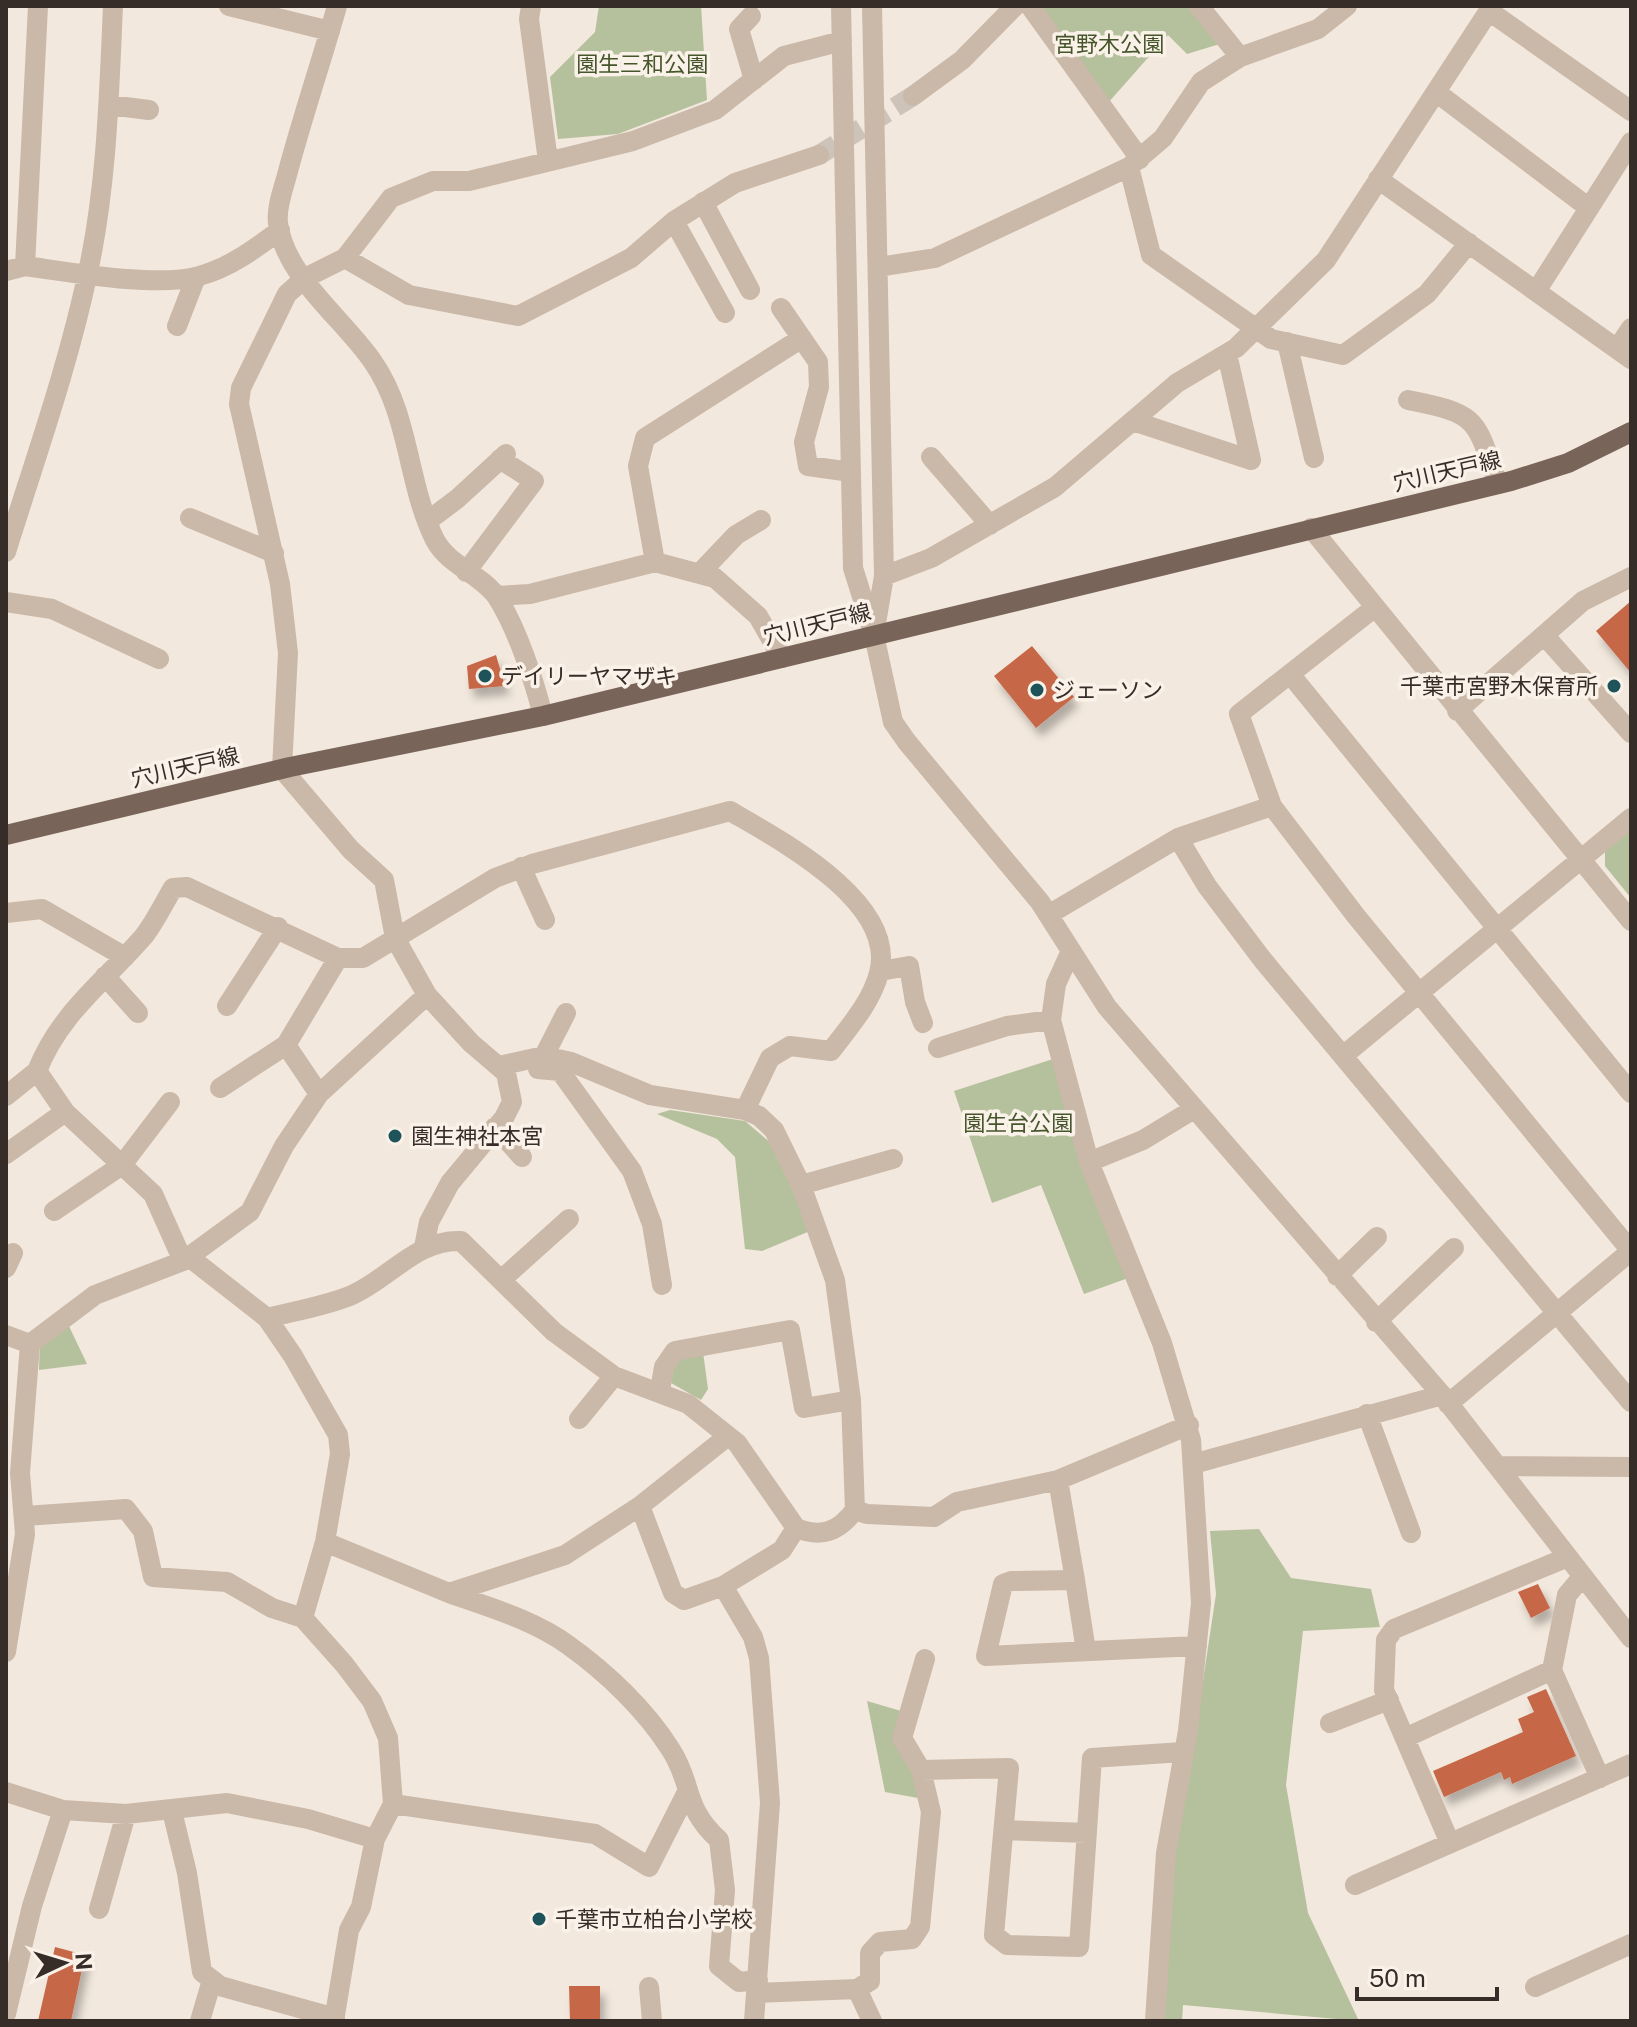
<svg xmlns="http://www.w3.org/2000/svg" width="1637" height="2027" font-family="'Public Sans','Noto Sans JP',sans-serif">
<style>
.green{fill:#b5c19c}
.building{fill:#c66747;filter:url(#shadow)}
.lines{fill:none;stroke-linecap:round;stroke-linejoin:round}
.minor-tunnel{stroke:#cdc3b9;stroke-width:20;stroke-dasharray:20 10;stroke-linecap:butt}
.minor{stroke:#cab8a8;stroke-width:20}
.major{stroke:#79645a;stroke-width:20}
.poi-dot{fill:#1e5459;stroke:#faf2e9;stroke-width:3}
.labels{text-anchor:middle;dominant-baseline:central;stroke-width:7;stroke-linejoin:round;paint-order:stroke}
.park-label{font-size:22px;fill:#46562c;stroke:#faf2e9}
.street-label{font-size:22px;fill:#372d28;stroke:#faf2e9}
.poi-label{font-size:22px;fill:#372d28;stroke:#faf2e9;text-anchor:start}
</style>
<defs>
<filter id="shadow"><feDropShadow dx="5" dy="9" stdDeviation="4" flood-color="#0004"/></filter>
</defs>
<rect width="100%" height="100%" fill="#f2e8dd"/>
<path class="green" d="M 599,6 L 701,6 L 707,100 L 618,134 L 558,139 L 550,77 L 595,32 Z
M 1040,6 L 1192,6 L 1223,43 L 1187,54 L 1168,35 L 1108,103 Z
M 1631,827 L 1631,898 L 1605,866 L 1605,849 Z
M 1053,1059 L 1131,1277 L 1084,1294 L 1041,1185 L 992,1203 L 954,1091 Z
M 670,1110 L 745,1121 L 773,1145 L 810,1231 L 762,1251 L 745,1249 L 735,1157 L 717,1139 L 657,1114 Z
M 67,1322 L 87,1364 L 39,1370 L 40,1339 Z
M 703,1352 L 708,1389 L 701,1400 L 671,1383 L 674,1365 L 683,1355 Z
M 1259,1529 L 1291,1578 L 1371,1589 L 1380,1627 L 1303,1631 L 1286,1785 L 1308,1913 L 1359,2021 L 1183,2005 L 1182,2021 L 1164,2021 L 1176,1825 L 1190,1767 L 1216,1594 L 1210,1531 Z
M 867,1701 L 901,1711 L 918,1798 L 885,1792 Z"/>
<path class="building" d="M 1631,601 L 1631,673 L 1596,631 Z
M 1032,646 L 1074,697 L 1036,728 L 994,676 Z
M 496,655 L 505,686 L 469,689 L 467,666 Z
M 1538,1584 L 1550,1608 L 1531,1618 L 1518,1592 Z
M 1546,1689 L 1576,1756 L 1512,1784 L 1510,1777 L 1504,1780 L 1501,1772 L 1444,1797 L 1433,1771 L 1523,1732 L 1518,1719 L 1534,1712 L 1527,1697 Z
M 55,1947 L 85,1955 L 71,2021 L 38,2021 Z
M 569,1986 L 600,1986 L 600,2021 L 570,2021 Z"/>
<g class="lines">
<path class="minor-tunnel" d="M 819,155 L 913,96"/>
<path class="minor" d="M 229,6 L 330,31
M 337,6 C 321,63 302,118 287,175 C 283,190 276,208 278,223 C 285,277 344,319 373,362 C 410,415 407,484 435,540 C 449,566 481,574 497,597 C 517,628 534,680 543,716
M 531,6 L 529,19 L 548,161
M 841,6 L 853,568 L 874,635 L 893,722 L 907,742 L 1040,902 L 1107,1007 L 1442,1395 L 1631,1638
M 872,6 L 884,576 L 875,629
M 1030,6 L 1140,159
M 1199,6 L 1240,57
M 1489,11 L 1631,111
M 751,16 L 739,29 L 754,80
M 1436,92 L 1589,208
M 913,96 L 962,60 L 1015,6
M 109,105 L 149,110
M 1129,167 L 1151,255 L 1271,339 L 1343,355 L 1427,294 L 1469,243
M 1378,179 L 1631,359
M 703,202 L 750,290
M 674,221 L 725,313
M 345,258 L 409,295 L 518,316 L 631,258 L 674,221 L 735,183 L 819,155
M 25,266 L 38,6
M 879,267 L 935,258 L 1129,167 L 1163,138 L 1201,82 L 1240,57 L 1318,29 L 1347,6
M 6,271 L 25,266 C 69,272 157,288 199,276 C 229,268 255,249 280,230
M 1537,290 L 1631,142
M 781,308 L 818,362 L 819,387 L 804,442 L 808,466 L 851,472
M 177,326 L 196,277
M 1287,342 L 1314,458
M 1617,349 L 1631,328
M 1408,400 C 1479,414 1475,418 1498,484
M 1133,421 L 1251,460 L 1227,354
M 931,457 L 990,525
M 190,518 L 274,553
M 429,520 L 457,499 L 506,454
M 1311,528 L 1631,921
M 6,552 C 35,459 68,367 88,272 C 107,184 109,95 113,6
M 655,562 L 638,466 L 645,438 L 802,338
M 466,572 L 534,481 L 500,459
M 699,574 L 736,535 L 761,520
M 884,576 L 931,558 L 1055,487 L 1177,383 L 1236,348 L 1326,260 L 1492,6
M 496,596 L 530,594 L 655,562 L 715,578 L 758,616 L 782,658
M 6,602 L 52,609 L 159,659
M 1374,608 L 1239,714 L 1272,806 L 1356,916 L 1631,1251
M 1544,635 L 1631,733
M 1290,674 L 1631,1093
M 1457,711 L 1583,601 L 1631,577
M 1178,838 L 1207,886 L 1262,959 L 1631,1402
M 521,867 L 545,920
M 6,913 L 42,909 L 125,957
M 1048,915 L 1178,838 L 1272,806
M 1071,951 L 1056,984 L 1051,1020 L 1089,1162 L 1162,1343 L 1191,1440 L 1201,1603 L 1188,1731 L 1166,1853 L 1155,2021
M 880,971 L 909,966 L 915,1002 L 923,1023
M 105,976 L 138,1013
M 227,1006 L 278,927
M 286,1045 L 319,1094
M 938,1048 L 1007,1026 L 1051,1020
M 1344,1055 L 1631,818
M 544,1056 L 566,1013
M 499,1066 L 544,1056 L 571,1062 L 650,1095 L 745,1110 L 759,1116 L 774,1130 L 801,1185 L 835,1280 L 851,1400 L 855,1510 C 838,1532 822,1538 796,1528
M 538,1069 L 560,1071 L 632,1171 L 652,1224 L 662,1285
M 220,1088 L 286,1045 L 338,958
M 6,1096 L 37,1071
M 495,1127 L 522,1157
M 6,1154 L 65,1112
M 1089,1162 L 1143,1140 L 1194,1109
M 801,1185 L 893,1159
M 54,1211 L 122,1165 L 170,1102
M 424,1247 L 429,1222 L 450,1183 L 504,1118 L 512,1102 L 506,1073 L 471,1043 L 427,995 L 395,938 L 384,880 L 351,850 L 282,769 L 288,653 L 280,584 L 239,404 L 241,388 L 287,294 L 305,278 L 345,258 L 391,198 L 433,181 L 469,181 L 633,141 L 715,110 L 784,56 L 842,41
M 189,1257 L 267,1318 L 293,1356 L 338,1435 L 340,1454 L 325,1542 L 303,1618
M 183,1261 L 153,1194 L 65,1112 L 37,1071 C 60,1013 104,982 144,936 C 155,922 164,903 173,888 L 187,887 L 338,958 L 363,958 L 495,878 L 532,864 L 730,811 C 778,839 898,902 879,973 C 871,1003 849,1027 831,1051 L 790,1046 L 770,1058 L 745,1110
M 6,1268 L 13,1253
M 1337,1276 L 1377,1237
M 501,1280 L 569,1219
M 267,1318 C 295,1311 326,1306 352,1295 C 390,1278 417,1239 461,1241 L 554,1332 L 614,1376 L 688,1404 L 737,1443 L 796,1528 L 782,1550 L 723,1586 L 684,1600 L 673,1593 L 640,1506
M 1376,1322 L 1454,1248
M 6,1335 L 30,1344 L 20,1473 L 25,1534 L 6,1652
M 30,1344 L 95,1295 L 183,1261 L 250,1212 L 284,1146 L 319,1094 L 427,995
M 660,1391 L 664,1367 L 675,1351 L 790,1330 L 804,1408 L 851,1400
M 1448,1404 L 1631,1251
M 1367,1414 L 1411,1533
M 579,1419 L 614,1376
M 1193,1464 L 1442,1395
M 1499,1466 L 1631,1467
M 1058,1480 L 1075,1580
M 855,1510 L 867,1514 L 934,1517 L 957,1502 L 1058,1480 L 1189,1425
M 25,1516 L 126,1509 L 143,1531 L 153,1577 L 227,1582 L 272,1608 L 303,1618 L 344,1664 L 372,1701 L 388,1738 L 393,1804
M 325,1542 L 449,1593 L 565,1555 L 640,1506 L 728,1436
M 723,1586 L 753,1637 L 759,1658 L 770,1803 L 754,2021
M 449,1593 C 488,1607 534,1620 568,1645 C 606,1672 646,1710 671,1750 C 693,1784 683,1808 719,1840 L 725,1890 L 719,1966 L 739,1982 L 758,1980
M 1086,1651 L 1075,1580 L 1011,1581 L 1003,1584 L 986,1656 L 1197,1646
M 925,1659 L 902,1738 L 921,1770 L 1009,1768 L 994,1935 L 1007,1945 L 1079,1947 L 1092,1758 L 1183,1752
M 1552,1670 L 1600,1778
M 1330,1723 L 1389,1700
M 1405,1738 L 1552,1670 L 1567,1595 L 1583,1576
M 6,1792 L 63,1810 L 126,1814 L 227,1803 L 308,1819 L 375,1839
M 172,1811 L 187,1873 L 202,1972 L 220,1986 L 335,2018
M 1004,1830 L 1087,1833
M 1450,1843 L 1384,1690 L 1386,1640 L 1394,1629 L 1568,1557
M 1355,1885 L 1631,1764
M 99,1909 L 126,1814
M 649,1987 L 652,2021
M 1535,1987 L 1631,1944
M 857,1989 L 870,1981 L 870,1953 L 880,1942 L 912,1939 L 920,1927 L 931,1812 L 921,1770
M 756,1993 L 857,1989 L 872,2021
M 6,2014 L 32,1906 L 63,1810
M 200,2021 L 212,1980
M 334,2021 L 349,1930 L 361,1907 L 375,1839 L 393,1804 L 595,1834 L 649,1867 L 686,1794"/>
<path class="major" d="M 6,835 L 290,767 L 543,716 L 1511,481 L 1568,463 L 1631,432"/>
</g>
<g class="poi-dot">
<circle cx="485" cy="676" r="8"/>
<circle cx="1614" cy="686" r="8"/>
<circle cx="1037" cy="690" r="8"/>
<circle cx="395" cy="1136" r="8"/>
<circle cx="539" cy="1919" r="8"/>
</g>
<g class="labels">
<g class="park-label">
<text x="1109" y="44">宮野木公園</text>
<text x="642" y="64">園生三和公園</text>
<text x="1018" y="1123">園生台公園</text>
</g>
<g class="street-label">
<text transform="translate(1447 471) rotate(-13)">穴川天戸線</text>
<text transform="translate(817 624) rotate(-14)">穴川天戸線</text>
<text transform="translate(185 767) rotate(-13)">穴川天戸線</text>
</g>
<g class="poi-label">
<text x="501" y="676">デイリーヤマザキ</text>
<text x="1598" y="686" text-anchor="end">千葉市宮野木保育所</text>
<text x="1053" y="690">ジェーソン</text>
<text x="411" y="1136">園生神社本宮</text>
<text x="555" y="1919">千葉市立柏台小学校</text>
</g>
</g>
<rect width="1637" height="2027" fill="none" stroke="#372d28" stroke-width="16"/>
<g transform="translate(64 1963) rotate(86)" stroke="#faf2e9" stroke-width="6" paint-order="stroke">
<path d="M0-6L14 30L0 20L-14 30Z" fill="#372d28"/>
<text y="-12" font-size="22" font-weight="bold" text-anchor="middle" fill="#372d28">N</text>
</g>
<path d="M1357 1987v12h140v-12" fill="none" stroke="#372d28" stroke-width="4"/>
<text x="1369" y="1987" font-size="24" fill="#372d28" stroke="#faf2e9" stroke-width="6" paint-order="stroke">50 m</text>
</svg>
